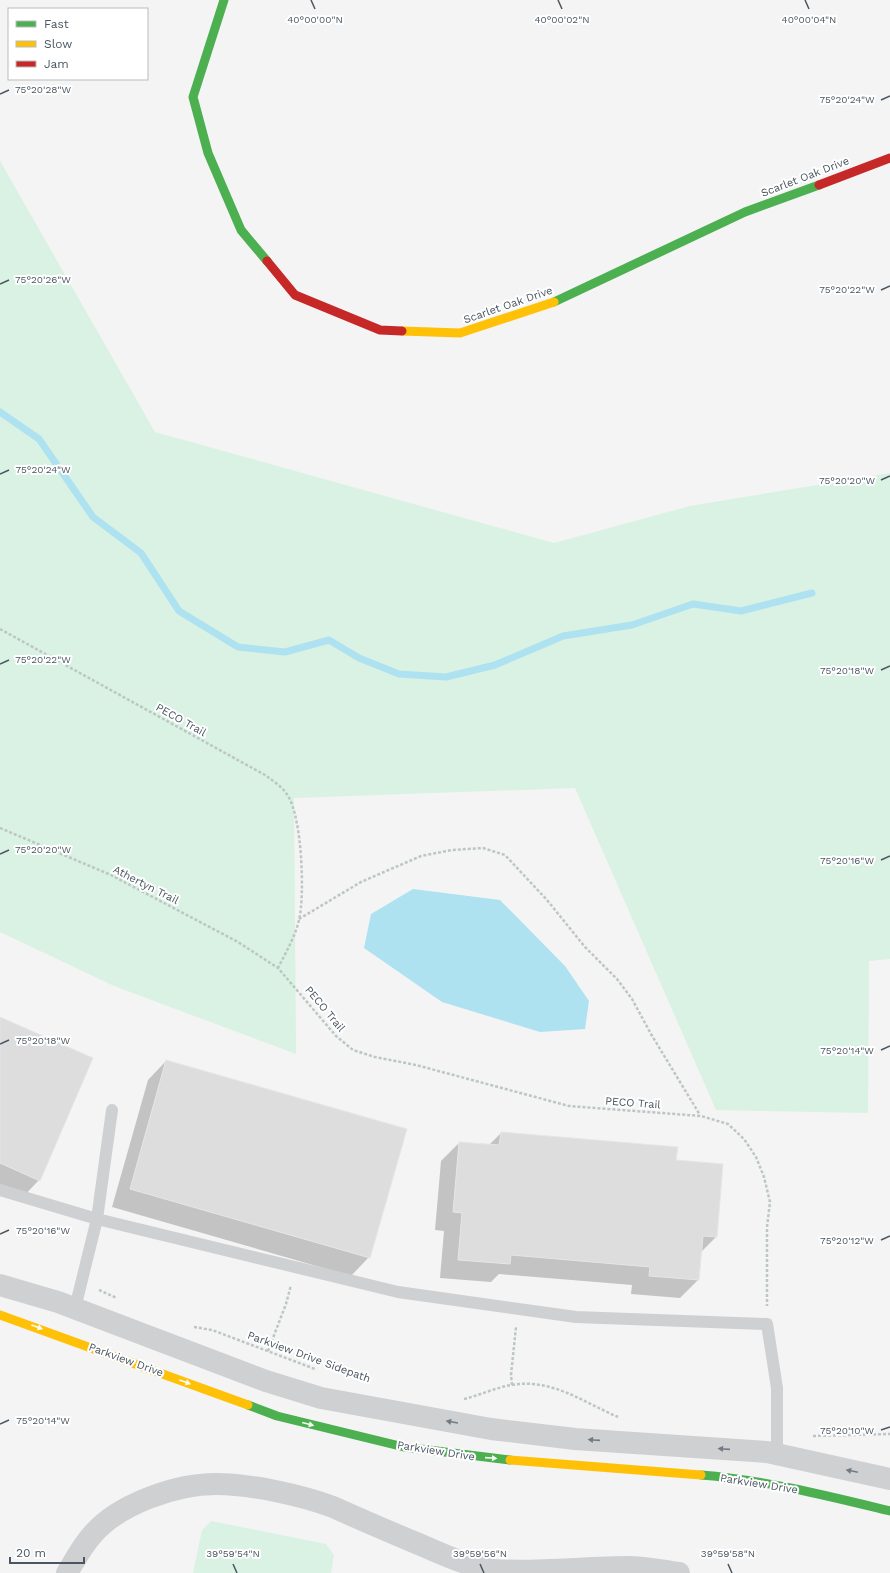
<svg xmlns="http://www.w3.org/2000/svg" width="890" height="1573" font-family="'Work Sans',sans-serif">
<style>
.green{fill:#d9f2e3}
.water{fill:#aee2f0}
.shadow{fill:#0003}
.lines{fill:none;stroke-linecap:round;stroke-linejoin:round}
.stream{stroke:#aee2f0;stroke-width:7}
.building{fill:#ddddde;stroke:#e5e6e7}
.path{stroke:#bcc7c4;stroke-width:2.5;stroke-dasharray:3 2;stroke-linecap:butt}
.lane{stroke:#ced0d2;stroke-width:12}
.street{stroke:#ced0d2;stroke-width:22}
.fast{stroke:#4caf50;stroke-width:9}
.slow{stroke:#ffc107;stroke-width:9}
.jam{stroke:#c62828;stroke-width:9}
.oneway{fill:#f6fbf6}
.oneway2{fill:#727b83}
.ticks{fill:none;stroke:#4a5661;stroke-width:1.5}
.labels{text-anchor:middle;dominant-baseline:central;stroke-width:4;stroke-linejoin:round;paint-order:stroke}
.street-label{font-size:11px;fill:#4a5661;stroke:#fff}
.ticks-label{font-size:10px;text-anchor:middle;fill:#4a5661;stroke:#fff;stroke-width:4;stroke-linejoin:round;paint-order:stroke}
</style>
<rect width="100%" height="100%" fill="#f4f4f4"/>
<path class="green" d="M 0,161 L 155,432 L 554,543 L 690,506 L 890,473 L 890,959 L 869,961 L 868,1113 L 716,1110 L 575,788 L 294,798 L 296,1054 L 114,986 L 0,932 Z
M 211,1521 L 326,1544 L 334,1555 L 331,1573 L 193,1573 L 202,1530 Z"/>
<path class="water" d="M 413,889 L 500,900 L 565,966 L 589,1001 L 585,1029 L 540,1032 L 442,1002 L 364,948 L 371,914 Z"/>
<path class="shadow" d="M 0,1018 L 39,1180 L 21,1199 L 0,1190 Z
M 166,1061 L 369,1257 L 351,1276 L 112,1207 L 148,1080 Z
M 501,1133 L 675,1161 L 716,1237 L 701,1252 L 698,1280 L 680,1298 L 631,1294 L 632,1285 L 499,1274 L 491,1282 L 440,1278 L 444,1231 L 435,1230 L 441,1161 L 459,1143 L 489,1145 Z"/>
<g class="lines">
<path class="stream" d="M 0,412 L 39,439 L 93,517 L 141,553 L 179,611 L 238,647 L 285,652 L 329,640 L 359,658 L 399,674 L 446,677 L 495,665 L 563,636 L 632,625 L 693,604 L 741,611 L 812,593"/>
</g>
<path class="building" d="M 0,1017 L 93,1058 L 40,1181 L 0,1163 Z
M 166,1060 L 407,1129 L 370,1258 L 130,1189 Z
M 501,1132 L 678,1147 L 676,1160 L 723,1164 L 717,1237 L 703,1236 L 699,1280 L 649,1276 L 650,1267 L 511,1255 L 510,1264 L 458,1260 L 462,1213 L 453,1212 L 459,1142 L 499,1145 Z"/>
<g class="lines">
<path class="path" d="M 0,629 L 265,775 C 273,781 283,787 288,796 C 302,818 305,895 299,920 C 295,937 286,952 278,968
M 0,828 L 111,875 L 238,942 L 278,968 L 336,1036 L 353,1050 L 375,1057 L 416,1065 L 569,1106 L 701,1116 L 728,1124 L 744,1139 L 756,1157 L 764,1177 L 770,1202 L 767,1227 L 767,1306
M 299,919 L 361,882 L 421,856 L 452,850 L 483,848 L 505,855 L 547,900 L 585,947 L 617,979 L 632,999 L 651,1034 L 700,1115
M 99,1290 L 117,1298
M 194,1327 L 212,1330 L 315,1369
M 268,1351 L 286,1304 L 291,1285
M 512,1385 L 511,1375 L 516,1327
M 464,1399 C 480,1395 495,1388 511,1385 C 552,1378 583,1402 618,1417
M 813,1436 L 890,1434"/>
<path class="lane" d="M 0,1190 L 97,1219 L 398,1292 L 576,1317 L 767,1324 L 777,1388 L 777,1454
M 75,1308 L 97,1219 L 112,1110"/>
<path class="street" d="M 0,1285 L 58,1302 L 266,1381 L 321,1398 L 491,1429 L 575,1439 L 767,1452 L 890,1479
M 67,1573 C 75,1560 82,1546 93,1534 C 119,1504 176,1484 216,1484 C 250,1484 301,1495 333,1507 C 362,1520 392,1533 421,1545 C 444,1555 468,1566 493,1570 C 535,1573 586,1567 629,1567 C 646,1567 663,1571 679,1573"/>
<path class="fast" d="M 224,0 L 193,97 L 208,153 L 241,230 L 267,261
M 554,302 L 745,212 L 819,185
M 248,1405 L 277,1416 L 404,1447 L 510,1460
M 701,1475 C 765,1480 828,1496 890,1511"/>
<path class="slow" d="M 402,331 L 460,333 L 554,302
M 0,1315 L 248,1405
M 510,1460 L 701,1475"/>
<path class="jam" d="M 819,185 L 890,158
M 267,261 L 295,295 L 380,330 L 402,331"/>
</g>
<defs><path id="oneway-solid" d="M-6-.8H1V-3.2L6.5 0L1 3.2V.8H-6Z"/></defs>
<g class="oneway">
<use href="#oneway-solid" transform="translate(37 1327) rotate(20)"/>
<use href="#oneway-solid" transform="translate(185 1382) rotate(20)"/>
<use href="#oneway-solid" transform="translate(308 1424) rotate(15)"/>
<use href="#oneway-solid" transform="translate(491 1458) rotate(4)"/>
</g>
<g class="oneway2">
<use href="#oneway-solid" transform="translate(452 1422) rotate(-170)"/>
<use href="#oneway-solid" transform="translate(594 1440) rotate(-176)"/>
<use href="#oneway-solid" transform="translate(724 1449) rotate(-176)"/>
<use href="#oneway-solid" transform="translate(852 1471) rotate(-168)"/>
</g>
<path class="ticks" d="M 311,0 L 315,9M 558,0 L 562,9M 805,0 L 809,9M 0,94 L 9,90M 881,100 L 890,96M 0,284 L 9,280M 881,290 L 890,286M 0,474 L 9,470M 881,480 L 890,476M 0,664 L 9,660M 881,670 L 890,666M 0,854 L 9,850M 881,860 L 890,856M 0,1044 L 9,1040M 881,1050 L 890,1046M 0,1234 L 9,1230M 881,1240 L 890,1236M 0,1424 L 9,1420M 881,1430 L 890,1427M 233,1564 L 237,1573M 480,1564 L 484,1573M 728,1564 L 732,1573"/>
<g class="labels">
<g class="street-label">
<text transform="translate(805 177) rotate(-21)">Scarlet Oak Drive</text>
<text transform="translate(508 305) rotate(-19)">Scarlet Oak Drive</text>
<text transform="translate(181 720) rotate(29)">PECO Trail</text>
<text transform="translate(146 885) rotate(27)">Athertyn Trail</text>
<text transform="translate(325 1009) rotate(50)">PECO Trail</text>
<text transform="translate(633 1103) rotate(4)">PECO Trail</text>
<text transform="translate(309 1357) rotate(20)">Parkview Drive Sidepath</text>
<text transform="translate(126 1360) rotate(20)">Parkview Drive</text>
<text transform="translate(436 1451) rotate(9)">Parkview Drive</text>
<text transform="translate(759 1484) rotate(9)">Parkview Drive</text>
</g>
</g>
<g class="ticks-label">
<text x="315" y="23">40°00'00"N</text>
<text x="562" y="23">40°00'02"N</text>
<text x="809" y="23">40°00'04"N</text>
<text x="43" y="93">75°20'28"W</text>
<text x="847" y="103">75°20'24"W</text>
<text x="43" y="283">75°20'26"W</text>
<text x="847" y="293">75°20'22"W</text>
<text x="43" y="473">75°20'24"W</text>
<text x="847" y="484">75°20'20"W</text>
<text x="43" y="663">75°20'22"W</text>
<text x="847" y="674">75°20'18"W</text>
<text x="43" y="853">75°20'20"W</text>
<text x="847" y="864">75°20'16"W</text>
<text x="43" y="1044">75°20'18"W</text>
<text x="847" y="1054">75°20'14"W</text>
<text x="43" y="1234">75°20'16"W</text>
<text x="847" y="1244">75°20'12"W</text>
<text x="43" y="1424">75°20'14"W</text>
<text x="847" y="1434">75°20'10"W</text>
<text x="233" y="1557">39°59'54"N</text>
<text x="480" y="1557">39°59'56"N</text>
<text x="728" y="1557">39°59'58"N</text>
</g>
<rect x="8" y="8" width="140" height="72" fill="#ffffff" stroke="#b7bbc0"/>
<rect x="16" y="21" width="20" height="6" fill="#4caf50" stroke="#b7bbc0"/>
<text x="44" y="28" font-size="12" fill="#4a5661">Fast</text>
<rect x="16" y="41" width="20" height="6" fill="#ffc107" stroke="#b7bbc0"/>
<text x="44" y="48" font-size="12" fill="#4a5661">Slow</text>
<rect x="16" y="61" width="20" height="6" fill="#c62828" stroke="#b7bbc0"/>
<text x="44" y="68" font-size="12" fill="#4a5661">Jam</text>
<path d="M10 1557v6h74v-6" fill="none" stroke="#4a5661" stroke-width="2"/>
<text x="16" y="1557" font-size="12" fill="#4a5661" stroke="#ffffff" stroke-width="3" paint-order="stroke">20 m</text>
</svg>
